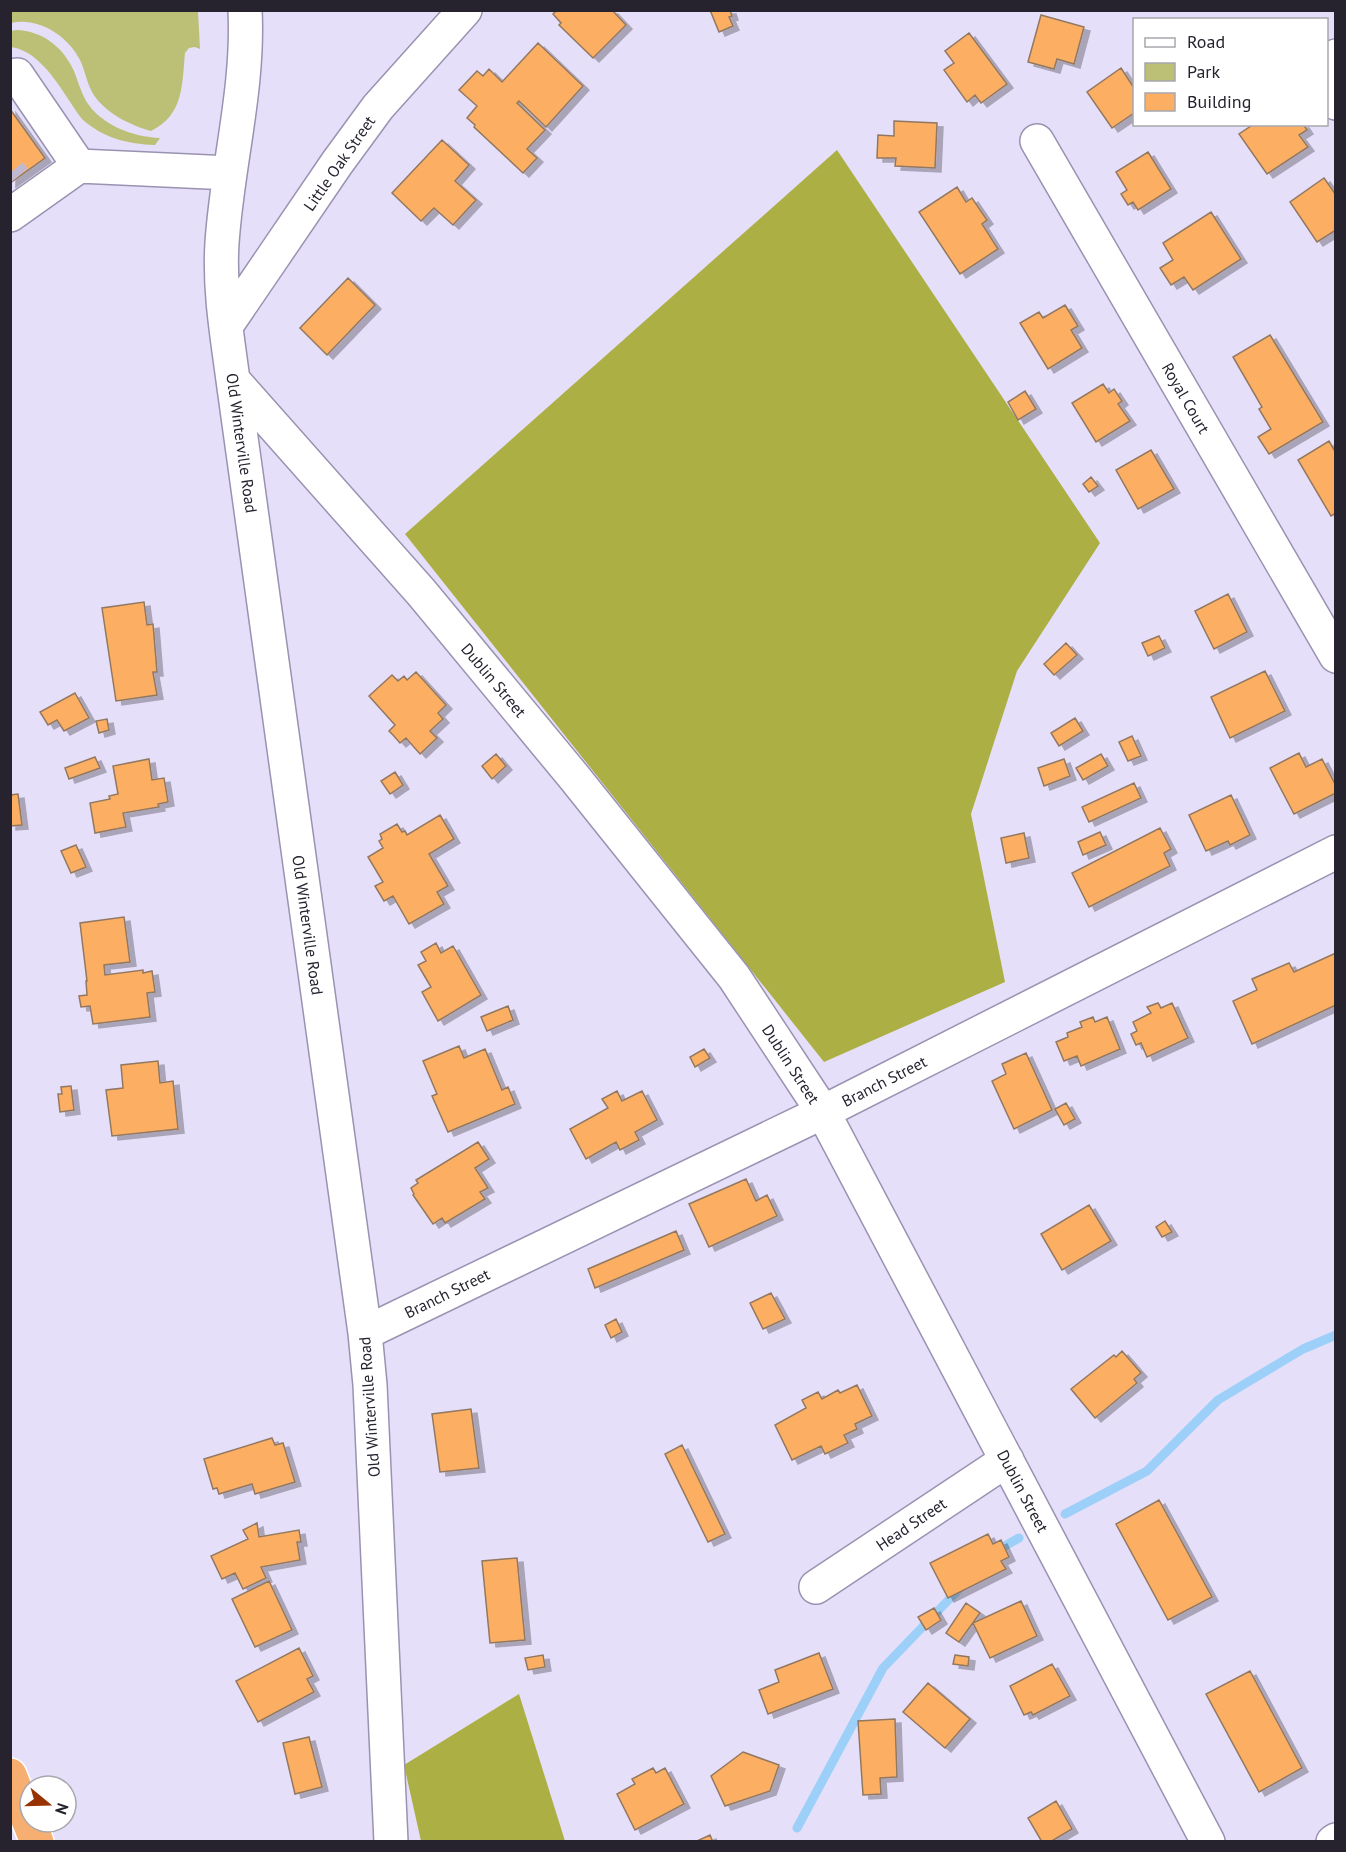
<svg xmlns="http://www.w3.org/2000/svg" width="1346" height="1852" font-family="'PT Sans',sans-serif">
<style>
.green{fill:#bcc076}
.forest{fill:#acaf44}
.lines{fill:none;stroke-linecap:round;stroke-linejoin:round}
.stream{stroke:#9dd0f8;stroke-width:9}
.building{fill:#fcaf63;stroke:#927861;stroke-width:1.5;filter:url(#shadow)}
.minor-tunnel{stroke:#c0b9d1;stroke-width:33;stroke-dasharray:33 16;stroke-linecap:butt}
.minor-casing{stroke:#9a92b1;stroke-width:36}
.highway-casing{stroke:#fff;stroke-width:36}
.minor{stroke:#fff;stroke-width:33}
.highway{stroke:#f6af71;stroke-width:33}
.labels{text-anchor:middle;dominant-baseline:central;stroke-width:4.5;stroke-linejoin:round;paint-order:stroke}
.street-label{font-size:16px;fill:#26232f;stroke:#fff}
</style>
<defs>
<filter id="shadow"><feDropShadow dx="6" dy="4" stdDeviation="0" flood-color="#0004"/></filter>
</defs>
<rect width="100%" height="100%" fill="#e6dffa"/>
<path class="green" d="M 10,11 L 198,11 L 200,49 L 195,47 L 189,48 L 185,53 C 182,84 184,115 151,131 C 132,126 108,114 96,98 C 87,87 86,72 80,60 C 67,35 38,17 11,23 Z
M 16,30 C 43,31 63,47 74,71 C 78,81 81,92 86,101 C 101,125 133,137 160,138 L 155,145 C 127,144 103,138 82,119 C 63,94 44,52 11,47 L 11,31 Z"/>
<path class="forest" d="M 837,150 L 1100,543 L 1017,671 L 971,814 L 1005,982 L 824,1062 L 405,534 Z
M 519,1694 L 565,1841 L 421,1841 L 404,1765 Z"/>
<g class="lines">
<path class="stream" d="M 1065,1514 L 1147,1471 L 1218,1400 L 1303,1349 L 1336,1335
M 996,1551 L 1019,1538
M 797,1828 L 883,1668 L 961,1587"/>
</g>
<path class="building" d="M 557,10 L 612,10 L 626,25 L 593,58 L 559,25 L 561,23 L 553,14 Z
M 710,10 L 730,10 L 732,16 L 729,17 L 733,26 L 719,32 Z
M 1041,15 L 1084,27 L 1074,64 L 1057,59 L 1054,69 L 1028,62 Z
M 969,33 L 1007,84 L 981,103 L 975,95 L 967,102 L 944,70 L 954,63 L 945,51 Z
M 538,43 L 583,86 L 546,127 L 519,101 L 517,103 L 545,130 L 527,149 L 537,158 L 523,173 L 474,127 L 475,125 L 467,118 L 477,106 L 459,90 L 477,71 L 483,76 L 489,69 L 502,82 Z
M 1121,68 L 1134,88 L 1134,113 L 1112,128 L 1087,92 Z
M 10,109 L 45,158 L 10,183 Z
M 894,121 L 937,123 L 935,168 L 895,166 L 896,158 L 877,158 L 878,135 L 894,136 Z
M 1254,124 L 1303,124 L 1307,130 L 1299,135 L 1308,147 L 1267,174 L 1239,134 Z
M 442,140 L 469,165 L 455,181 L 476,200 L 453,225 L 434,208 L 421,221 L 392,193 Z
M 1148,152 L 1171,189 L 1138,210 L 1133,202 L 1128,205 L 1121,194 L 1127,190 L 1116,172 Z
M 1324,178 L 1336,195 L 1336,230 L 1317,242 L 1290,202 Z
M 957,187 L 966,202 L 972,198 L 987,220 L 982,224 L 998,249 L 960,274 L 919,212 Z
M 1211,212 L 1241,259 L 1193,290 L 1184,277 L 1171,285 L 1160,268 L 1173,260 L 1163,243 Z
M 348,278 L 375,305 L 327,355 L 300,328 Z
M 1065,305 L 1078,326 L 1071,330 L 1082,348 L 1048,369 L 1020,323 L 1039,312 L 1043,318 Z
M 1270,335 L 1323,422 L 1269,454 L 1258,437 L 1271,429 L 1259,409 L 1262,407 L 1233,357 Z
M 1103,384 L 1109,393 L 1114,389 L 1122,401 L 1118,404 L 1130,421 L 1096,442 L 1072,403 Z
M 1025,391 L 1036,409 L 1018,420 L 1008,402 Z
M 1329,441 L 1336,453 L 1336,513 L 1331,516 L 1298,460 Z
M 1151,450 L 1174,489 L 1138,509 L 1116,470 Z
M 1091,477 L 1098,486 L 1089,492 L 1083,484 Z
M 1228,594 L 1247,632 L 1214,649 L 1195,611 Z
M 144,602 L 147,625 L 153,624 L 157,672 L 153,672 L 153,673 L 157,695 L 116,701 L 102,608 Z
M 1159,636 L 1165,648 L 1148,656 L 1142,643 Z
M 1066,643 L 1077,655 L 1054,675 L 1044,664 Z
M 1265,671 L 1285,711 L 1230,738 L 1211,697 Z
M 416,672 L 446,705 L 438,713 L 443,719 L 430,731 L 437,738 L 420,754 L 406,738 L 400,743 L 393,735 L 389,731 L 395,725 L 369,696 L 392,675 L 398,681 L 404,676 L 407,680 Z
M 75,693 L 89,718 L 64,731 L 57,720 L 48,725 L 40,712 Z
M 1075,718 L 1083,731 L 1059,746 L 1051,733 Z
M 107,719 L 109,730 L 99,733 L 96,721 Z
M 1132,736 L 1141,756 L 1128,761 L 1119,742 Z
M 1299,753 L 1306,767 L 1322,759 L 1336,786 L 1336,793 L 1294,814 L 1270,768 Z
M 496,754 L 506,766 L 492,779 L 482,766 Z
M 1101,754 L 1108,766 L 1083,780 L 1076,768 Z
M 95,757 L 100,768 L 69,779 L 65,768 Z
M 149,759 L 152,780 L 164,778 L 168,802 L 158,804 L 159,807 L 123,813 L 126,827 L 95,833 L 90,803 L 110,799 L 109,796 L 118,794 L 113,766 Z
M 1064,759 L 1070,776 L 1044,786 L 1038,768 Z
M 395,772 L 403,785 L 390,794 L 381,781 Z
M 1134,783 L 1141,798 L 1089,822 L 1082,807 Z
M 18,794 L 22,825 L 10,826 L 10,795 Z
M 1231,795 L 1250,835 L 1230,845 L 1228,841 L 1206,851 L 1189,815 Z
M 440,815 L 454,839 L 429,854 L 448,886 L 437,892 L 444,904 L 409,924 L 393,896 L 384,901 L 375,886 L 383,882 L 368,857 L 383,848 L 379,841 L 382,839 L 380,834 L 397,824 L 402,832 L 405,831 L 407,835 Z
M 1160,828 L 1171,849 L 1164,853 L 1170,866 L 1089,907 L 1072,873 Z
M 1100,832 L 1106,845 L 1083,855 L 1078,842 Z
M 1024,833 L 1029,858 L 1006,863 L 1001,838 Z
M 76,845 L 86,867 L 71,873 L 61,851 Z
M 124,917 L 130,962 L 104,965 L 105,975 L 143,970 L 143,973 L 152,971 L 155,992 L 147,993 L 150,1017 L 93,1024 L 90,1006 L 81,1007 L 79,996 L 87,995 L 86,981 L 87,981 L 80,923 Z
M 436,943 L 441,953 L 453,946 L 481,995 L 438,1021 L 422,992 L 431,987 L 418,965 L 426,961 L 421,952 Z
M 1336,953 L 1336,1005 L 1252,1044 L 1233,1001 L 1257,990 L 1252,979 L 1289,963 L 1294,972 Z
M 1158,1003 L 1161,1008 L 1172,1003 L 1188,1038 L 1147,1057 L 1141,1043 L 1136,1045 L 1131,1034 L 1137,1031 L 1133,1022 L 1151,1013 L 1147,1007 Z
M 508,1006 L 513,1020 L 487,1031 L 481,1017 Z
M 1093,1017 L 1095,1022 L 1107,1017 L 1120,1049 L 1081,1066 L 1077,1056 L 1064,1061 L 1056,1042 L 1068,1037 L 1067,1033 L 1082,1027 L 1080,1022 Z
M 459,1046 L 464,1058 L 485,1049 L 502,1090 L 508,1087 L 515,1104 L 448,1132 L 432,1096 L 437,1094 L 423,1061 Z
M 704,1049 L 710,1058 L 695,1067 L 690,1057 Z
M 1026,1053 L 1052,1110 L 1014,1129 L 992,1081 L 1006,1074 L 1002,1064 Z
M 158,1061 L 160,1083 L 173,1081 L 178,1129 L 112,1136 L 106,1090 L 123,1088 L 121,1065 Z
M 71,1086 L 74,1110 L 60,1112 L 58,1094 L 62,1094 L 61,1087 Z
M 617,1091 L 622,1101 L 642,1091 L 657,1120 L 635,1132 L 639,1140 L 620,1150 L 616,1142 L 586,1159 L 570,1129 L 608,1108 L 602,1099 Z
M 1066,1103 L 1075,1119 L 1064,1125 L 1055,1109 Z
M 478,1142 L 489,1159 L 475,1168 L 488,1188 L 480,1192 L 485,1199 L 445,1223 L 442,1218 L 433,1224 L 413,1195 L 414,1194 L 411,1188 L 418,1183 L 416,1180 Z
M 746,1179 L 756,1201 L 767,1195 L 777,1216 L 709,1247 L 689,1204 Z
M 1089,1205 L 1111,1241 L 1062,1270 L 1041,1234 Z
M 1165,1221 L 1172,1232 L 1162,1237 L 1156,1227 Z
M 676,1231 L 684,1250 L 595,1288 L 588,1269 Z
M 771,1293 L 785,1319 L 763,1329 L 750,1303 Z
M 616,1319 L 622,1332 L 611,1338 L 605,1325 Z
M 1122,1351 L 1141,1373 L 1134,1379 L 1137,1383 L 1095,1418 L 1071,1389 L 1114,1355 L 1116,1357 Z
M 857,1385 L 872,1416 L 855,1424 L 857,1429 L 844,1435 L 848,1443 L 825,1454 L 821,1446 L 792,1460 L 775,1425 L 806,1408 L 802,1400 L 818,1392 L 822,1399 L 838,1390 L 840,1393 Z
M 471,1409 L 479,1468 L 440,1472 L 432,1414 Z
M 272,1438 L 275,1445 L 283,1443 L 295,1482 L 255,1494 L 252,1484 L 219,1494 L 217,1488 L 213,1489 L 204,1459 Z
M 682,1445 L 725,1534 L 708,1542 L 665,1454 Z
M 1159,1500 L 1212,1597 L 1168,1620 L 1116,1524 Z
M 257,1523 L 259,1537 L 299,1530 L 301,1542 L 297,1542 L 300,1560 L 261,1567 L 266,1578 L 243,1589 L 235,1573 L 222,1579 L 211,1556 L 248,1539 L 243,1530 Z
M 988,1534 L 993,1544 L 1001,1540 L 1009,1557 L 1001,1561 L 1006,1569 L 948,1598 L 930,1563 Z
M 517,1558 L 525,1640 L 490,1643 L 482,1561 Z
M 269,1581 L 292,1630 L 255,1647 L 232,1599 Z
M 1021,1601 L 1037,1636 L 990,1658 L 973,1623 Z
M 966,1603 L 980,1613 L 959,1642 L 946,1633 Z
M 934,1608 L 941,1620 L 926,1630 L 918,1617 Z
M 299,1648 L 313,1676 L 307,1679 L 314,1692 L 258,1722 L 236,1681 Z
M 819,1653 L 833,1689 L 768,1714 L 759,1690 L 779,1682 L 775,1670 Z
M 543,1655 L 545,1667 L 528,1670 L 525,1658 Z
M 955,1655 L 969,1657 L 968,1666 L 953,1664 Z
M 1052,1664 L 1070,1696 L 1033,1715 L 1031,1712 L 1024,1715 L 1010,1686 Z
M 1250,1671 L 1302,1768 L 1259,1792 L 1206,1694 Z
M 928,1683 L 970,1719 L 945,1748 L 903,1712 Z
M 895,1719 L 897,1777 L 880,1778 L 881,1794 L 863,1795 L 858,1721 Z
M 309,1737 L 322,1787 L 295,1794 L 283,1743 Z
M 743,1752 L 779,1765 L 770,1791 L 725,1806 L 711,1776 Z
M 653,1768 L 656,1773 L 665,1768 L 684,1804 L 635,1830 L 617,1794 L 635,1784 L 632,1779 Z
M 1056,1801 L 1072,1829 L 1050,1842 L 1042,1842 L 1028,1818 Z
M 710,1835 L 713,1842 L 697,1842 L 697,1841 Z"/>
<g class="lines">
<path class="minor-tunnel" d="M 10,173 L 15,179"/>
<g class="minor-casing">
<path id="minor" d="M 245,10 C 249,89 227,166 222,243 C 219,289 227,335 233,380 L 365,1333 L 370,1385 L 391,1842
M 1336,56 L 1327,88 L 1336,103
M 10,76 L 17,75 L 79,166
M 1037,141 L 1336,656
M 10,215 L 79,166 L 230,173
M 226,326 L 337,163 L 378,107 L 465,10
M 233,380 L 421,592 L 574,777 L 734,977 L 823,1112 L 1208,1842
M 365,1333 L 823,1112 L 1336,852
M 816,1587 L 1007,1460
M 1333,1842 L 1336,1840"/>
</g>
<g class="highway-casing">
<path id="highway" d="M 10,1775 L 37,1842"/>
</g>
<use href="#minor" class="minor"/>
<use href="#highway" class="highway"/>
</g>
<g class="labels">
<g class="street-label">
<text transform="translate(339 163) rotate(-55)">Little Oak Street</text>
<text transform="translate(1186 398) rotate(60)">Royal Court</text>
<text transform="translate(242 443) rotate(82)">Old Winterville Road</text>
<text transform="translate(494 680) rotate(50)">Dublin Street</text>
<text transform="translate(308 925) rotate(82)">Old Winterville Road</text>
<text transform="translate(791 1064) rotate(57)">Dublin Street</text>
<text transform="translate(884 1081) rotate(-27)">Branch Street</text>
<text transform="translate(447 1293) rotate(-26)">Branch Street</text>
<text transform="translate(369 1407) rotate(-94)">Old Winterville Road</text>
<text transform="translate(1023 1491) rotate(62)">Dublin Street</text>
<text transform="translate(911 1524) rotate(-34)">Head Street</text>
</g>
</g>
<rect width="1346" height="1852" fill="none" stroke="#26232f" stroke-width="24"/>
<rect x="1133" y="18" width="195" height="108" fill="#ffffff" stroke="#a8a7ac" stroke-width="1.5"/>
<rect x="1145" y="38" width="30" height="9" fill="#ffffff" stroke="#a8a7ac" stroke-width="1.5"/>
<text x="1187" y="48" font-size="18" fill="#26232f">Road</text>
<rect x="1145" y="63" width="30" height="18" fill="#bcc076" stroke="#a8a7ac" stroke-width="1.5"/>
<text x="1187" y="78" font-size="18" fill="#26232f">Park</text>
<rect x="1145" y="93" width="30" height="18" fill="#fcaf63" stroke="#a8a7ac" stroke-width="1.5"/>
<text x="1187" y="108" font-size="18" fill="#26232f">Building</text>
<g transform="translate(48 1804) rotate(109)"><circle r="28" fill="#ffffff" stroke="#a8a7ac" stroke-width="1.5"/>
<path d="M0-4.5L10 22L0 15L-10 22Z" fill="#983301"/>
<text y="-9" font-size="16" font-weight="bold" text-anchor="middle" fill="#26232f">N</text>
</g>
</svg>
